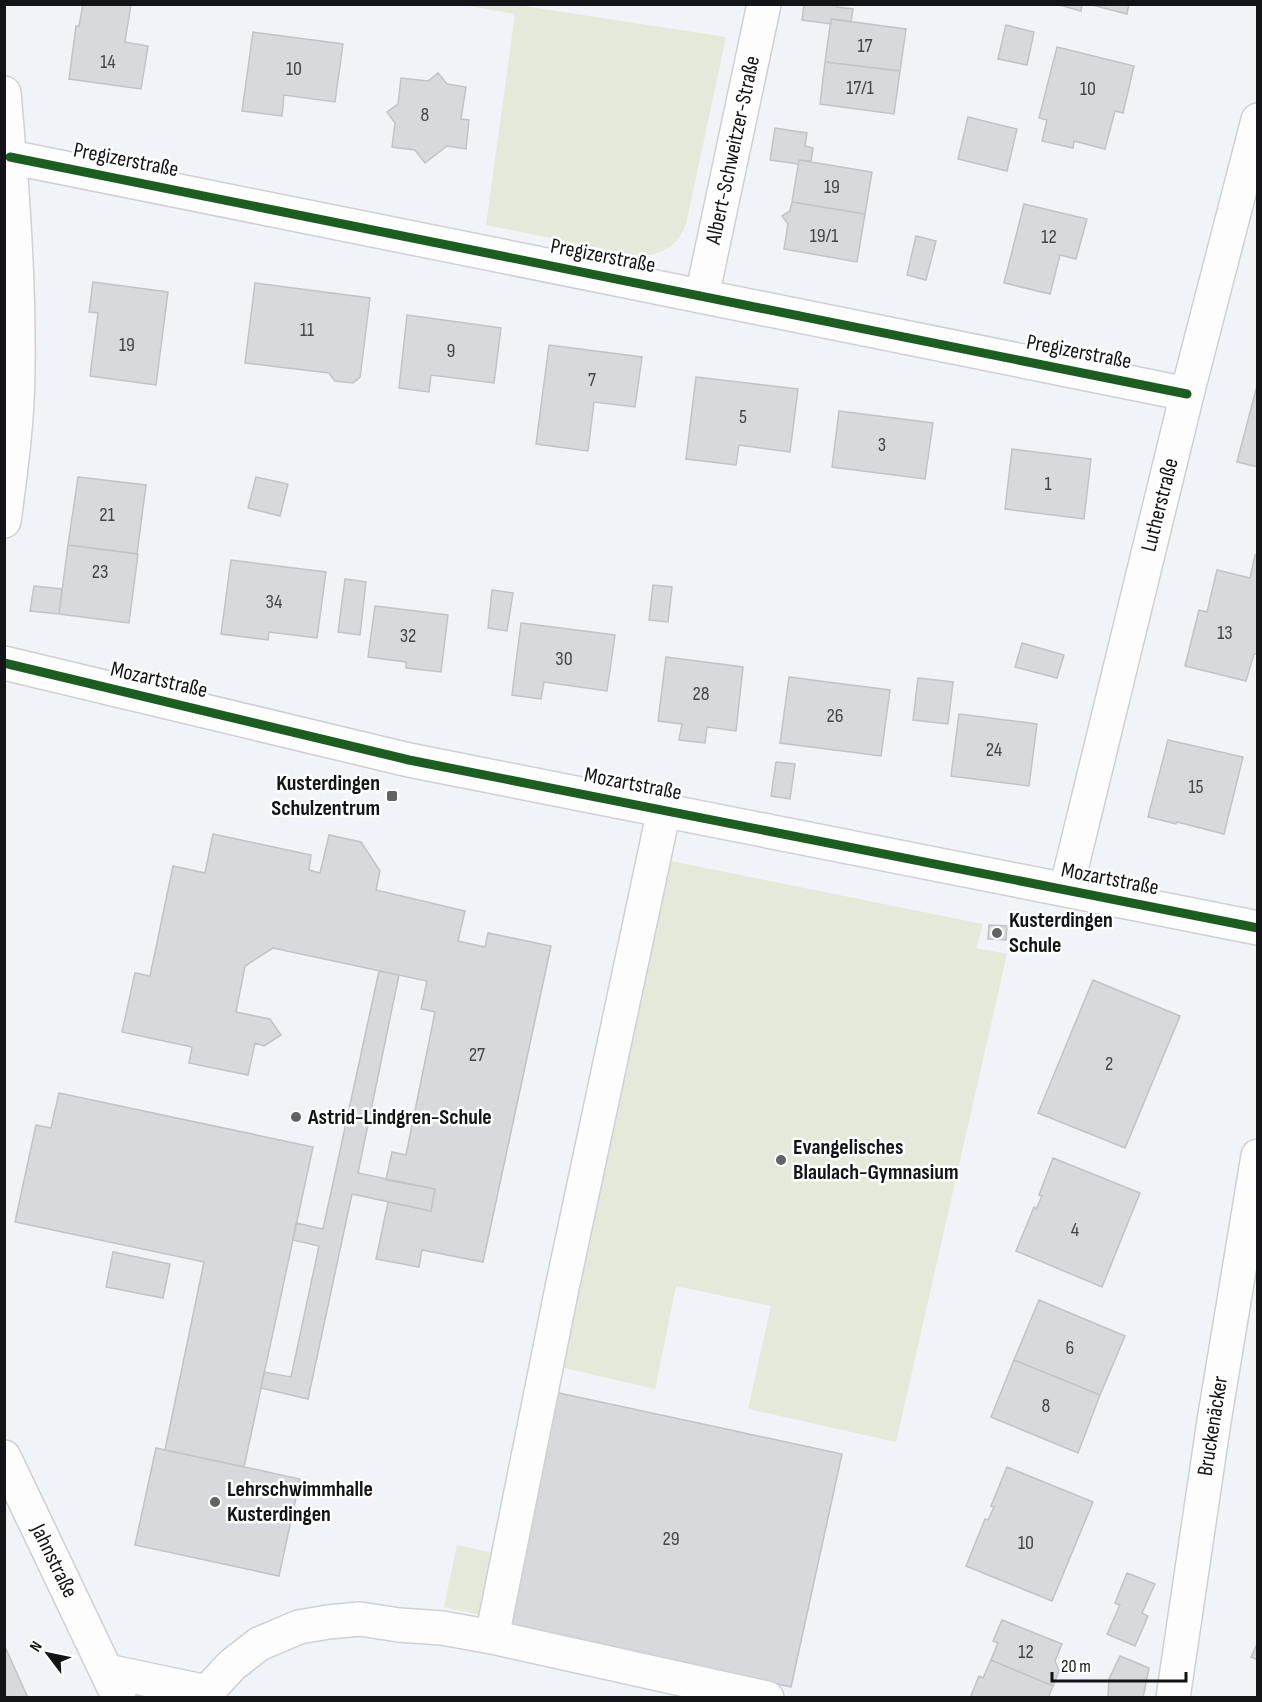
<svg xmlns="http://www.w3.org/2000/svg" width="1262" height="1702" font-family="'Sofia Sans Condensed',sans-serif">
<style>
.green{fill:#e4e9da}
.building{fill:#d7d9dc;stroke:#c1c3c7;stroke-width:1.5}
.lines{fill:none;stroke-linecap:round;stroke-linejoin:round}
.minor-casing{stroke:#cfd0d4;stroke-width:36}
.minor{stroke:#fdfdfe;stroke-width:33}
.cycleway-casing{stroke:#fff;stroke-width:13}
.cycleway{stroke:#1b5e20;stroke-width:9}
.poi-dot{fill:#606266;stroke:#fff;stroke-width:2}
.labels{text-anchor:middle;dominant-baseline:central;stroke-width:5;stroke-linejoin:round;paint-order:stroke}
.number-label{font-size:20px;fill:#434548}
.street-label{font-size:22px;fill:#121417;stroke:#fff}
.poi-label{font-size:22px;font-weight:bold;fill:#121417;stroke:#fff;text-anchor:start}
</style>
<rect width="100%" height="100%" fill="#f0f3f8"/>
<path class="green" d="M 463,5 L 517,5 L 726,37 L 686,224 C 678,245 663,255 640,256 L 486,225 L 515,14 Z
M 666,860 L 983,924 L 976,948 L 1007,954 L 896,1442 L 748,1409 L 771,1306 L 676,1286 L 655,1389 L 556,1366 Z
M 457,1545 L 498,1554 L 484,1616 L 444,1607 Z"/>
<path class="building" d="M 83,4 L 131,4 L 125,42 L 148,46 L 141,89 L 69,79 L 76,26 L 79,26 Z
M 804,4 L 837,4 L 837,7 L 853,9 L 851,22 L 831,19 L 831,24 L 802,20 Z
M 1056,4 L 1082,4 L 1081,11 Z
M 1088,4 L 1129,4 L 1127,14 Z
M 831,19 L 906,29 L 900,71 L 825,62 Z
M 1006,25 L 1034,32 L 1027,65 L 998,59 Z
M 253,32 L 343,44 L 335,102 L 284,95 L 282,116 L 242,111 Z
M 1057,47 L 1134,66 L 1123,113 L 1115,111 L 1105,149 L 1074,141 L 1073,148 L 1042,141 L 1047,120 L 1039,118 Z
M 825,62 L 900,71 L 894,114 L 820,104 Z
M 438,73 L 447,84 L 466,87 L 461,119 L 469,120 L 466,149 L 447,146 L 425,163 L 415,150 L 392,147 L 395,123 L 387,112 L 398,104 L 401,78 L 428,81 Z
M 968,117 L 1017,129 L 1007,171 L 958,159 Z
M 775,128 L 807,133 L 805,146 L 813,148 L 811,161 L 799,160 L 798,164 L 770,160 Z
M 799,160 L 872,172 L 865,214 L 792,202 Z
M 792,202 L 865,214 L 857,262 L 784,249 L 788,224 L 782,216 L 790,211 Z
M 1024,204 L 1087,219 L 1076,259 L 1060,255 L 1050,294 L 1004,283 Z
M 916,236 L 936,241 L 926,280 L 907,275 Z
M 93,282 L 168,292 L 156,385 L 90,376 L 98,313 L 89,312 Z
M 255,283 L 370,298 L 360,377 L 353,383 L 335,381 L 329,373 L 245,363 Z
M 407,315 L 501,328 L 494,383 L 431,375 L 429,392 L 399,388 Z
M 549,345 L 642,357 L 635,407 L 594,402 L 588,451 L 536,444 Z
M 696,377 L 798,389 L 790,452 L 739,445 L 736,465 L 686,459 Z
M 1258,382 L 1258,467 L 1237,462 Z
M 839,411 L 933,423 L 925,479 L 832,467 Z
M 1012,449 L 1091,459 L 1084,519 L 1005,509 Z
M 78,477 L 146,485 L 137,554 L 68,545 Z
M 256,477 L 288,484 L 280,516 L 248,508 Z
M 68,545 L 138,554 L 129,623 L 59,614 Z
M 1255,555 L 1258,555 L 1258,654 L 1254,654 L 1246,681 L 1185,666 L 1199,610 L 1207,612 L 1217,570 L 1250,578 Z
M 231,560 L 326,572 L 317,638 L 269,632 L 268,640 L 221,634 Z
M 345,579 L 366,582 L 360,635 L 338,632 Z
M 653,585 L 672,587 L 668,622 L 649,620 Z
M 34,586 L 62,589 L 59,614 L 30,611 Z
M 492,590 L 513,593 L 507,631 L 488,628 Z
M 375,606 L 448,615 L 441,672 L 406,668 L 406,662 L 368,657 Z
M 521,623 L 615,635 L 607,691 L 544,682 L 541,699 L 512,695 Z
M 1022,643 L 1064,655 L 1057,678 L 1015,667 Z
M 666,657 L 743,667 L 736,731 L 707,727 L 705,743 L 679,740 L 682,724 L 658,721 Z
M 789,677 L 890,690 L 881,756 L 780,743 Z
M 918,678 L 953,682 L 948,724 L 913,720 Z
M 959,714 L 1037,724 L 1029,786 L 951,776 Z
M 1168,740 L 1243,757 L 1224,834 L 1177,822 L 1176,824 L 1148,817 Z
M 776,762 L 795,764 L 790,799 L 771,796 Z
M 213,834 L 311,855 L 309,870 L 320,873 L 329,835 L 361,842 L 380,871 L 376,890 L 465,911 L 458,941 L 485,947 L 488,933 L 551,946 L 483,1262 L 422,1250 L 419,1267 L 376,1259 L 388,1202 L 431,1211 L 433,1201 L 435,1189 L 386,1180 L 392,1152 L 406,1155 L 435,1012 L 421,1009 L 427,981 L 273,948 L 245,966 L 236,1012 L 270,1019 L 281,1035 L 264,1046 L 255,1043 L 248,1075 L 189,1063 L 192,1047 L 122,1032 L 135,973 L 150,976 L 173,866 L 205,873 Z
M 989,925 L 1007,926 L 1006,940 L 988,939 Z
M 379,971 L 399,975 L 358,1173 L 435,1189 L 431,1211 L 352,1194 L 308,1399 L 261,1388 L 264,1372 L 291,1377 L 319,1246 L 293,1240 L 296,1223 L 323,1229 Z
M 1093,980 L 1180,1016 L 1125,1148 L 1038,1113 Z
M 59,1093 L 313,1147 L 244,1467 L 165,1450 L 204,1262 L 15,1222 L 36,1125 L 51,1128 Z
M 1053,1158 L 1140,1193 L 1102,1287 L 1016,1251 L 1034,1207 L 1036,1209 L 1042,1196 L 1039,1195 Z
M 113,1252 L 170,1264 L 163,1298 L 106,1287 Z
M 1039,1300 L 1125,1336 L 1100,1395 L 1014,1360 Z
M 1014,1360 L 1100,1395 L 1078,1453 L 991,1417 Z
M 550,1391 L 842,1454 L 791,1687 L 500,1624 Z
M 156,1448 L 300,1479 L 279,1576 L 135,1545 Z
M 1007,1467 L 1093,1502 L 1052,1601 L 966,1566 L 985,1519 L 988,1520 L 994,1507 L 991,1506 Z
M 1127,1573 L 1155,1584 L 1142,1613 L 1148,1616 L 1135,1646 L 1107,1634 L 1120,1605 L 1115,1603 Z
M 1002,1620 L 1062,1644 L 1055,1661 L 1059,1671 L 1053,1686 L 991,1660 L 998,1643 L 993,1641 Z
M 1258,1642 L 1258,1660 L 1251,1657 Z
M 4,1646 L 6,1649 L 28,1698 L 4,1698 Z
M 1120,1656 L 1149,1668 L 1143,1698 L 1108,1698 L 1109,1679 Z
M 991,1660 L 1053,1686 L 1048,1698 L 970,1698 L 979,1676 L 983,1678 Z"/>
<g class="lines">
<g class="minor-casing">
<path id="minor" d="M 4,93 C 12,184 19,275 18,366 C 18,418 11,470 4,521
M 10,157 L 1187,394
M 702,296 L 764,4
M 4,663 L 409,760 L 1258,928
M 1066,890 L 1187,394 L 1258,120
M 4,1457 L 119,1698
M 492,1637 L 562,1288 L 664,810
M 107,1671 L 207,1692 L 232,1665 L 259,1644 L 299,1627 L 328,1622 L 360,1619 L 399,1625 L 442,1628 L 492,1637 L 767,1698
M 1173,1698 L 1214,1421 L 1258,1156"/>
</g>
<use href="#minor" class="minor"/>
<g class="cycleway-casing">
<path id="cycleway" d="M 10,157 L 1187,394
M 4,663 L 409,760 L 1258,928"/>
</g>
<use href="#cycleway" class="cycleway"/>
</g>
<g class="poi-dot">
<rect x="386" y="790" width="12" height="12" rx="3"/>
<circle cx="997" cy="933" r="6"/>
<circle cx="296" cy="1117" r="6"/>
<circle cx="781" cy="1160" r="6"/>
<circle cx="215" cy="1502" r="6"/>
</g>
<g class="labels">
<g class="number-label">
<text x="865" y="46">17</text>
<text x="108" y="62">14</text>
<text x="294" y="69">10</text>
<text x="860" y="88">17/1</text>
<text x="1088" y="89">10</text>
<text x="425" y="115">8</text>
<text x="832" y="187">19</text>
<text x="824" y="236">19/1</text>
<text x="1049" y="237">12</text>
<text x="307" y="330">11</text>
<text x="127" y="345">19</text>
<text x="451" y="351">9</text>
<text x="592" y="380">7</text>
<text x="743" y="417">5</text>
<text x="882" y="445">3</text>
<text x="1048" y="484">1</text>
<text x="107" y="515">21</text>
<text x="100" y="572">23</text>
<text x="274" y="602">34</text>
<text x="1225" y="633">13</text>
<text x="408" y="636">32</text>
<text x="564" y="659">30</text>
<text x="701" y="694">28</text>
<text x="835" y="716">26</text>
<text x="994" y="750">24</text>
<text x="1196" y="787">15</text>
<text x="477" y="1055">27</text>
<text x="1109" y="1064">2</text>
<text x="1075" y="1230">4</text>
<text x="1070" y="1348">6</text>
<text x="1046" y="1406">8</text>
<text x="671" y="1539">29</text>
<text x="1026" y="1543">10</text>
<text x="1026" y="1652">12</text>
</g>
<g class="street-label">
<text transform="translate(733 150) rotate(-78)">Albert-Schweitzer-Straße</text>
<text transform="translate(126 160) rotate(11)">Pregizerstraße</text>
<text transform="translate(603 256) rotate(11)">Pregizerstraße</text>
<text transform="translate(1079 352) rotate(11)">Pregizerstraße</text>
<text transform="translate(1160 505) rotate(-76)">Lutherstraße</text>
<text transform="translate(159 680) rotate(13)">Mozartstraße</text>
<text transform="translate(633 784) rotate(11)">Mozartstraße</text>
<text transform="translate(1110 879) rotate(11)">Mozartstraße</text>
<text transform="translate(1213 1426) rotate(-81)">Bruckenäcker</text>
<text transform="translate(54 1561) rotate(64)">Jahnstraße</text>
</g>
<g class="poi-label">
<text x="380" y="783" text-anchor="end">Kusterdingen<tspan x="380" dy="25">Schulzentrum</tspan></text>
<text x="1009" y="920">Kusterdingen<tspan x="1009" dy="25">Schule</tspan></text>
<text x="308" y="1117">Astrid-Lindgren-Schule</text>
<text x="793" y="1147">Evangelisches<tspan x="793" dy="25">Blaulach-Gymnasium</tspan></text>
<text x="227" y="1489">Lehrschwimmhalle<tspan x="227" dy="25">Kusterdingen</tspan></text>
</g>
</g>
<rect width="1262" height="1702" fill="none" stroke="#121417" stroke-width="12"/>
<g transform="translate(48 1654) rotate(302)" stroke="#ffffff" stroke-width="4.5" paint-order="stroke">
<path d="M0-4.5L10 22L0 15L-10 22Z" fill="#121417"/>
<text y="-9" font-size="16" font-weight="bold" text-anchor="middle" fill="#121417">N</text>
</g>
<path d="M1052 1672v9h134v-9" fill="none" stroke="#121417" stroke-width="3"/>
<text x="1061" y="1672" font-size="18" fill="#121417" stroke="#ffffff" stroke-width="4.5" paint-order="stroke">20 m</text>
</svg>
